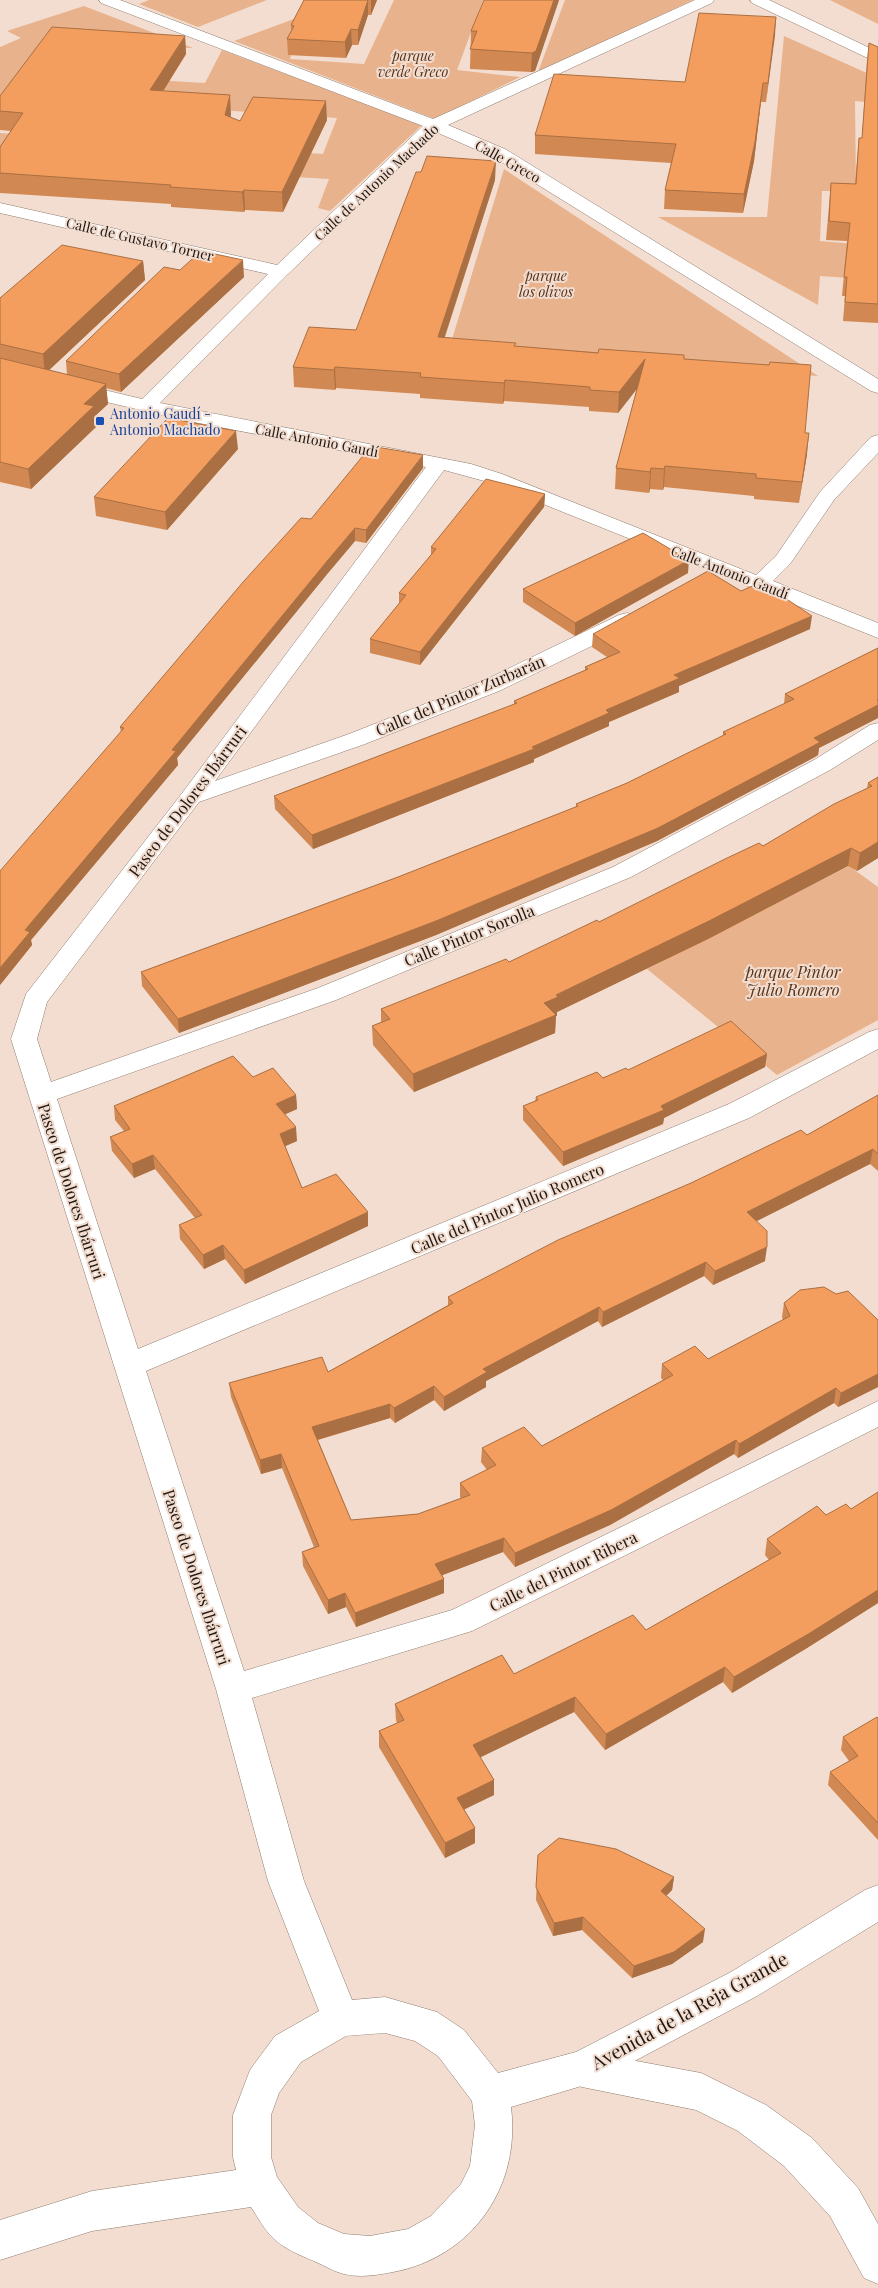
<svg xmlns="http://www.w3.org/2000/svg" width="878" height="2288" font-family="'Playfair Display',serif">
<style>
.green{fill:#e8b28c}
.lines{fill:none;stroke-linecap:round;stroke-linejoin:round}
.street-casing{stroke:#8f7d70;stroke-width:1}
.secondary-casing{stroke:#8f7d70;stroke-width:1}
.street{fill:#fff;fill-rule:evenodd}
.secondary{fill:#fff;fill-rule:evenodd}
.wall{fill:#d18852}
.shaded-wall{fill:#aa6f42}
.building{fill:#f39e5f;stroke:#aa6f42}
.transit-dot{fill:#1a4fb4;stroke:#f2ddd0;stroke-width:2}
.labels{text-anchor:middle;dominant-baseline:central;stroke-width:4;stroke-linejoin:round;paint-order:stroke}
.far-park-label{font-size:14px;font-style:italic;fill:#56341a;stroke:#f2ddd0}
.far-street-label{font-size:14px;fill:#1f1813;stroke:#f2ddd0}
.far-transit-label{font-size:14px;fill:#164399;stroke:#f2ddd0;text-anchor:start}
.street-label{font-size:16px;fill:#1f1813;stroke:#f2ddd0}
.park-label{font-size:16px;font-style:italic;fill:#56341a;stroke:#f2ddd0}
.near-street-label{font-size:19px;fill:#1f1813;stroke:#f2ddd0}
</style>
<rect width="100%" height="100%" fill="#f2ddd0"/>
<path class="green" d="M 149,0 L 267,0 L 198,27 L 139,4 Z
M 394,0 L 483,0 L 457,70 L 520,77 L 435,119 L 234,41 L 302,16 L 290,59 L 364,64 Z
M 565,0 L 693,0 L 538,72 Z
M 830,0 L 878,0 L 878,24 Z
M 84,6 L 193,48 L 54,45 L 35,73 L 205,83 L 222,50 L 422,125 L 330,211 L 318,208 L 329,179 L 2,159 L 0,162 L 0,133 L 323,154 L 337,118 L 0,95 L 0,47 L 21,38 L 7,31 Z
M 784,36 L 878,78 L 878,103 L 855,101 L 856,191 L 822,191 L 820,241 L 878,246 L 878,280 L 820,276 L 818,305 L 658,217 L 767,217 Z
M 504,169 L 818,376 L 449,349 Z
M 849,866 L 878,887 L 878,1020 L 777,1075 L 647,969 Z"/>
<g class="lines">
<g class="street-casing">
<path id="street" d="M 99,0 L 120,0 L 433,119 L 695,0 L 714,0 L 712,3 L 448,125 L 505,149 L 878,379 L 878,393 L 871,391 L 493,157 L 436,132 L 287,275 L 160,403 L 471,464 L 502,474 L 756,575 L 776,556 L 820,492 L 871,437 L 878,435 L 878,453 L 834,500 L 790,564 L 773,581 L 878,623 L 878,638 L 488,482 L 444,470 L 215,781 L 349,734 L 483,681 L 619,615 L 627,613 L 635,615 L 638,620 L 635,625 L 499,691 L 365,744 L 199,802 L 47,1002 L 37,1039 L 51,1082 L 318,988 L 613,867 L 814,760 L 870,725 L 878,723 L 878,740 L 830,770 L 631,877 L 336,1000 L 57,1099 L 138,1349 L 729,1104 L 869,1032 L 878,1029 L 878,1049 L 749,1118 L 146,1371 L 244,1671 L 452,1610 L 878,1401 L 878,1427 L 642,1547 L 472,1631 L 252,1698 L 304,1881 L 352,2000 L 385,1997 L 437,2012 L 464,2030 L 498,2073 L 576,2052 L 731,1972 L 865,1890 L 878,1885 L 878,1922 L 757,1996 L 595,2082 L 511,2107 C 521,2186 473,2257 393,2272 C 377,2275 361,2278 344,2274 C 335,2272 325,2266 316,2262 C 300,2255 283,2249 270,2235 C 263,2227 257,2216 251,2207 L 92,2231 L 0,2260 L 0,2220 L 92,2191 L 236,2170 L 233,2157 L 233,2115 L 250,2070 L 275,2036 L 319,2011 L 268,1881 L 216,1689 L 11,1039 L 26,994 L 183,792 L 426,467 L 183,420 L 0,377 L 0,365 L 142,399 L 268,274 L 0,213 L 0,203 L 277,265 L 423,126 L 101,3 ZM 385,2033 L 415,2041 L 438,2056 L 472,2101 L 475,2125 L 470,2166 L 461,2184 L 431,2216 L 408,2229 L 370,2236 L 344,2234 L 318,2223 L 298,2207 L 277,2177 L 271,2157 L 271,2115 L 279,2093 L 301,2062 L 346,2036 Z"/>
</g>
<g class="secondary-casing">
<path id="secondary" d="M 750,0 L 769,0 L 878,52 L 878,63 L 752,3 Z
M 582,2051 L 701,2073 L 766,2105 L 812,2138 L 858,2188 L 878,2224 L 878,2284 L 864,2278 L 830,2216 L 784,2166 L 738,2131 L 696,2110 L 582,2087 L 569,2082 L 563,2069 L 569,2056 Z"/>
</g>
<use href="#street" class="street"/>
<use href="#secondary" class="secondary"/>
</g>
<path class="wall" d="M 304,0 L 377,0 L 371,15 L 368,15 L 358,45 L 352,45 L 346,58 L 288,55 L 287,39 L 291,31 L 291,25 Z
M 559,0 L 535,71 L 531,72 L 470,69 L 471,31 Z
M 776,17 L 766,102 L 761,102 L 754,161 L 743,213 L 664,209 L 665,190 L 671,163 L 535,154 L 535,135 L 685,82 Z
M 185,36 L 186,54 L 163,91 L 231,115 L 230,117 L 240,121 L 327,120 L 283,212 L 245,210 L 244,212 L 171,207 L 171,204 L 0,193 L 0,147 L 11,131 L 0,130 L 0,96 Z
M 869,43 L 878,47 L 878,323 L 843,321 L 845,296 L 842,296 L 847,241 L 826,240 L 831,183 L 855,184 L 859,138 L 862,138 L 867,60 Z
M 495,180 L 445,337 L 515,346 L 684,359 L 805,433 L 807,454 L 799,503 L 754,499 L 754,496 L 664,487 L 663,490 L 650,489 L 649,493 L 615,489 L 616,468 L 637,388 L 618,413 L 589,411 L 589,407 L 504,401 L 503,404 L 420,398 L 420,394 L 336,388 L 335,390 L 294,387 L 293,367 L 356,330 Z
M 143,261 L 145,280 L 49,370 L 67,375 L 66,361 L 180,270 L 244,277 L 121,392 L 106,388 L 108,404 L 95,416 L 97,426 L 31,489 L 0,482 L 0,298 Z
M 238,449 L 167,530 L 96,516 L 94,497 Z
M 423,468 L 366,543 L 355,541 L 328,573 L 177,758 L 178,765 L 31,940 L 32,945 L 0,985 L 121,732 L 120,727 L 311,519 Z
M 545,494 L 544,507 L 420,665 L 370,653 L 370,639 L 399,604 L 399,593 L 431,555 L 431,547 Z
M 688,573 L 575,636 L 523,602 L 523,589 Z
M 741,591 L 810,629 L 679,686 L 679,692 L 609,722 L 609,726 L 534,759 L 534,762 L 313,849 L 275,809 L 274,796 L 514,705 L 514,701 L 585,670 L 585,667 L 607,657 L 592,647 L 593,634 Z
M 878,648 L 878,718 L 819,748 L 818,755 L 813,758 L 657,841 L 436,935 L 179,1033 L 142,986 L 141,972 L 398,877 L 576,807 L 576,804 L 627,783 L 723,736 L 723,732 L 784,704 L 785,694 Z
M 878,777 L 878,858 L 857,871 L 848,866 L 708,939 L 557,1012 L 557,1016 L 556,1016 L 555,1033 L 414,1092 L 373,1045 L 372,1026 L 381,1022 L 381,1009 L 509,962 L 599,922 L 763,846 L 867,788 L 868,783 Z
M 767,1054 L 765,1067 L 664,1118 L 663,1124 L 563,1166 L 523,1120 L 523,1106 L 535,1101 L 536,1097 L 628,1070 Z
M 253,1077 L 296,1095 L 297,1109 L 285,1114 L 297,1141 L 285,1146 L 302,1188 L 368,1226 L 245,1284 L 225,1259 L 204,1269 L 180,1239 L 179,1225 L 195,1218 L 155,1169 L 134,1178 L 112,1151 L 110,1137 L 124,1131 L 115,1120 L 114,1106 Z
M 878,1095 L 878,1171 L 870,1164 L 756,1221 L 765,1261 L 713,1285 L 704,1276 L 602,1327 L 598,1321 L 486,1381 L 486,1387 L 444,1411 L 434,1400 L 395,1423 L 390,1418 L 318,1440 L 351,1520 L 418,1514 L 461,1498 L 460,1497 L 460,1483 L 487,1470 L 481,1462 L 482,1448 L 542,1446 L 663,1380 L 661,1378 L 662,1364 L 708,1359 L 783,1320 L 782,1317 L 784,1303 L 878,1320 L 878,1387 L 838,1407 L 834,1403 L 738,1458 L 734,1454 L 610,1525 L 515,1567 L 503,1552 L 442,1575 L 444,1579 L 444,1593 L 356,1627 L 346,1607 L 328,1614 L 303,1566 L 302,1552 L 314,1547 L 282,1468 L 261,1474 L 231,1397 L 229,1383 L 328,1372 L 448,1305 L 448,1297 L 807,1135 Z
M 878,1492 L 878,1603 L 807,1648 L 732,1693 L 723,1682 L 605,1750 L 574,1712 L 480,1757 L 494,1780 L 494,1795 L 464,1809 L 475,1828 L 475,1843 L 445,1858 L 379,1747 L 379,1731 L 397,1723 L 396,1720 L 395,1704 L 514,1674 L 646,1630 L 769,1560 L 765,1555 L 767,1539 L 826,1515 L 851,1509 Z
M 878,1718 L 878,1840 L 828,1785 L 830,1772 L 849,1761 L 841,1750 L 843,1737 Z
M 538,1855 L 674,1877 L 672,1890 L 666,1896 L 703,1942 L 672,1964 L 632,1978 L 582,1930 L 553,1936 L 536,1900 Z"/>
<path class="shaded-wall" d="M 368,0 L 368,15 L 358,45 L 358,30 Z
M 371,0 L 377,0 L 371,15 Z
M 554,0 L 559,0 L 535,71 L 531,72 L 532,53 Z
M 776,17 L 775,36 L 766,102 L 768,83 Z
M 351,29 L 352,45 L 346,58 L 345,42 Z
M 185,36 L 186,54 L 152,109 L 150,90 Z
M 763,83 L 754,161 L 743,213 L 744,194 Z
M 230,95 L 231,115 L 226,134 L 225,115 Z
M 326,101 L 327,120 L 283,212 L 282,192 Z
M 496,161 L 495,180 L 438,357 L 438,337 Z
M 244,190 L 245,210 L 244,212 L 242,192 Z
M 243,260 L 244,277 L 121,392 L 119,374 Z
M 143,261 L 145,280 L 45,374 L 43,354 Z
M 645,359 L 644,380 L 618,413 L 619,392 Z
M 335,367 L 336,388 L 335,390 L 334,370 Z
M 505,380 L 504,401 L 503,404 L 504,383 Z
M 106,384 L 108,404 L 95,416 L 97,426 L 31,489 L 28,469 L 84,404 Z
M 236,431 L 238,449 L 167,530 L 165,512 Z
M 809,433 L 807,454 L 799,503 Z
M 423,455 L 423,468 L 366,543 L 366,530 Z
M 665,466 L 664,487 L 663,490 L 664,469 Z
M 651,468 L 650,489 L 649,493 L 650,472 Z
M 545,494 L 544,507 L 420,665 L 420,652 Z
M 355,528 L 355,541 L 328,573 L 177,758 L 178,765 L 31,940 L 32,945 L 0,985 L 0,968 L 25,930 L 172,750 L 328,560 Z
M 689,560 L 688,573 L 575,636 L 575,623 Z
M 812,616 L 810,629 L 679,686 L 679,692 L 609,722 L 609,726 L 534,759 L 534,762 L 313,849 L 312,835 L 532,747 L 606,710 L 674,675 Z
M 878,700 L 878,718 L 819,748 L 818,755 L 813,758 L 657,841 L 436,935 L 179,1033 L 178,1019 L 814,738 Z
M 878,842 L 878,858 L 857,871 L 860,853 Z
M 851,848 L 848,866 L 708,939 L 557,1012 L 557,1016 L 556,1016 L 555,1033 L 414,1092 L 413,1074 L 544,1003 L 556,995 Z
M 767,1054 L 765,1067 L 664,1118 L 663,1124 L 563,1166 L 563,1152 Z
M 296,1095 L 297,1109 L 277,1118 L 276,1104 Z
M 296,1127 L 297,1141 L 281,1148 L 280,1134 Z
M 873,1149 L 870,1164 L 745,1227 L 747,1212 Z
M 153,1155 L 155,1169 L 134,1178 L 132,1164 Z
M 368,1212 L 368,1226 L 245,1284 L 244,1270 Z
M 223,1245 L 225,1259 L 204,1269 L 203,1255 Z
M 767,1247 L 765,1261 L 713,1285 L 715,1271 Z
M 706,1262 L 704,1276 L 602,1327 L 603,1312 Z
M 599,1307 L 598,1321 L 486,1381 L 486,1387 L 444,1411 L 444,1397 L 483,1369 Z
M 878,1374 L 878,1387 L 838,1407 L 841,1393 Z
M 434,1386 L 434,1400 L 395,1423 L 394,1408 Z
M 836,1388 L 834,1403 L 738,1458 L 739,1444 Z
M 390,1404 L 390,1418 L 313,1441 L 312,1427 Z
M 736,1440 L 734,1454 L 610,1525 L 515,1567 L 515,1553 Z
M 281,1454 L 282,1468 L 261,1474 L 260,1460 Z
M 504,1538 L 503,1552 L 435,1578 L 435,1564 Z
M 444,1579 L 444,1593 L 356,1627 L 355,1613 Z
M 878,1590 L 878,1603 L 807,1648 L 732,1693 L 734,1677 Z
M 345,1593 L 346,1607 L 328,1614 L 328,1600 Z
M 725,1667 L 723,1682 L 605,1750 L 606,1734 Z
M 575,1697 L 574,1712 L 473,1761 L 473,1745 Z
M 494,1780 L 494,1795 L 457,1813 L 457,1798 Z
M 475,1828 L 475,1843 L 445,1858 L 445,1843 Z
M 674,1877 L 672,1890 L 659,1903 L 661,1891 Z
M 583,1917 L 582,1930 L 553,1936 L 554,1923 Z
M 705,1929 L 703,1942 L 672,1964 L 632,1978 L 634,1966 Z"/>
<path class="building" d="M 304,0 L 368,0 L 358,30 L 351,29 L 345,42 L 287,39 L 294,26 L 291,25 Z
M 484,0 L 554,0 L 536,51 L 532,53 L 470,49 L 477,31 L 471,31 Z
M 699,13 L 776,17 L 768,83 L 763,83 L 755,142 L 744,194 L 665,190 L 676,144 L 535,135 L 554,74 L 685,82 Z
M 52,27 L 185,36 L 150,90 L 230,95 L 225,115 L 240,121 L 253,97 L 326,101 L 282,192 L 244,190 L 242,192 L 170,187 L 171,185 L 0,173 L 0,147 L 23,113 L 0,111 L 0,96 Z
M 869,43 L 878,47 L 878,304 L 845,302 L 847,277 L 844,277 L 850,223 L 829,221 L 831,183 L 856,184 L 859,138 L 862,138 Z
M 427,156 L 496,161 L 438,337 L 516,343 L 514,346 L 598,353 L 599,349 L 684,355 L 684,359 L 769,365 L 770,362 L 811,365 L 805,433 L 809,433 L 802,482 L 756,478 L 756,474 L 665,466 L 664,469 L 651,468 L 650,472 L 616,468 L 645,359 L 619,392 L 590,390 L 590,387 L 505,380 L 504,383 L 420,377 L 421,373 L 335,367 L 334,370 L 293,367 L 309,327 L 356,330 L 416,172 L 421,172 Z
M 62,245 L 143,261 L 43,354 L 0,344 L 0,298 Z
M 201,251 L 243,260 L 119,374 L 66,361 L 164,267 L 180,270 Z
M 0,358 L 106,384 L 84,404 L 94,406 L 28,469 L 0,462 Z
M 168,418 L 236,431 L 165,512 L 94,497 Z
M 371,446 L 423,455 L 366,530 L 355,528 L 328,560 L 172,750 L 176,751 L 25,930 L 30,932 L 0,968 L 0,871 L 124,728 L 120,727 L 244,581 L 301,518 L 311,519 Z
M 486,479 L 545,494 L 420,652 L 370,639 L 406,595 L 399,593 L 436,549 L 431,547 Z
M 643,533 L 689,560 L 575,623 L 523,589 Z
M 708,571 L 741,591 L 761,582 L 812,616 L 674,675 L 680,678 L 606,710 L 609,713 L 532,747 L 534,749 L 312,835 L 274,796 L 517,703 L 514,701 L 588,669 L 585,667 L 620,652 L 593,634 Z
M 878,648 L 878,700 L 877,700 L 878,700 L 878,705 L 814,738 L 820,742 L 815,745 L 658,828 L 436,921 L 178,1019 L 141,972 L 398,877 L 578,806 L 576,804 L 627,783 L 726,734 L 723,732 L 794,699 L 785,694 Z
M 878,777 L 878,842 L 860,853 L 851,848 L 709,921 L 556,995 L 558,997 L 544,1003 L 556,1015 L 413,1074 L 372,1026 L 390,1019 L 381,1009 L 506,959 L 509,962 L 597,920 L 599,922 L 725,859 L 759,843 L 763,846 L 834,804 L 872,786 L 868,783 Z
M 731,1021 L 767,1054 L 661,1106 L 664,1110 L 563,1152 L 523,1106 L 538,1100 L 536,1097 L 597,1072 L 603,1078 L 626,1068 L 628,1070 Z
M 233,1056 L 253,1077 L 273,1068 L 296,1095 L 276,1104 L 296,1127 L 280,1134 L 302,1188 L 336,1174 L 368,1212 L 244,1270 L 223,1245 L 203,1255 L 179,1225 L 202,1215 L 153,1155 L 132,1164 L 110,1137 L 130,1129 L 114,1106 Z
M 878,1095 L 878,1154 L 873,1149 L 747,1212 L 767,1231 L 767,1247 L 715,1271 L 706,1262 L 603,1312 L 599,1307 L 483,1369 L 487,1372 L 444,1397 L 434,1386 L 394,1408 L 390,1404 L 312,1427 L 351,1520 L 418,1514 L 470,1495 L 460,1483 L 496,1465 L 482,1448 L 524,1427 L 542,1446 L 673,1375 L 662,1364 L 695,1346 L 708,1359 L 790,1316 L 784,1303 L 800,1290 L 824,1287 L 836,1294 L 848,1291 L 878,1320 L 878,1374 L 841,1393 L 836,1388 L 739,1444 L 736,1440 L 611,1510 L 515,1553 L 504,1538 L 435,1564 L 444,1579 L 355,1613 L 345,1593 L 328,1600 L 302,1552 L 319,1546 L 281,1454 L 260,1460 L 229,1383 L 322,1357 L 328,1372 L 453,1303 L 448,1297 L 558,1240 L 691,1183 L 801,1130 L 807,1135 Z
M 878,1492 L 878,1590 L 810,1633 L 734,1677 L 725,1667 L 606,1734 L 575,1697 L 473,1745 L 494,1780 L 457,1798 L 475,1828 L 445,1843 L 379,1731 L 404,1720 L 395,1704 L 502,1655 L 514,1674 L 633,1615 L 646,1630 L 781,1553 L 767,1539 L 817,1506 L 826,1515 L 846,1504 L 851,1509 Z
M 877,1717 L 878,1718 L 878,1823 L 830,1772 L 858,1756 L 843,1737 Z
M 559,1838 L 616,1849 L 674,1877 L 661,1891 L 705,1929 L 674,1952 L 634,1966 L 583,1917 L 554,1923 L 536,1887 L 538,1855 Z"/>
<rect class="transit-dot" x="95" y="416" width="10" height="10" rx="2.5"/>
<g class="labels">
<g class="far-park-label">
<text x="413" y="55">parque<tspan x="413" dy="16">verde Greco</tspan></text>
<text x="546" y="275">parque<tspan x="546" dy="16">los olivos</tspan></text>
</g>
<g class="far-street-label">
<text transform="translate(508 161) rotate(29)">Calle Greco</text>
<text transform="translate(376 182) rotate(-43)">Calle de Antonio Machado</text>
<text transform="translate(140 239) rotate(13)">Calle de Gustavo Torner</text>
<text transform="translate(317 440) rotate(11)">Calle Antonio Gaudí</text>
<text transform="translate(730 572) rotate(21)">Calle Antonio Gaudí</text>
</g>
<g class="far-transit-label">
<text x="110" y="413">Antonio Gaudí -<tspan x="110" dy="16">Antonio Machado</tspan></text>
</g>
<g class="street-label">
<text transform="translate(460 695) rotate(-23)">Calle del Pintor Zurbarán</text>
<text transform="translate(187 801) rotate(-53)">Paseo de Dolores Ibárruri</text>
<text transform="translate(469 935) rotate(-22)">Calle Pintor Sorolla</text>
<text transform="translate(72 1191) rotate(72)">Paseo de Dolores Ibárruri</text>
<text transform="translate(507 1208) rotate(-23)">Calle del Pintor Julio Romero</text>
<text transform="translate(563 1571) rotate(-26)">Calle del Pintor Ribera</text>
<text transform="translate(197 1577) rotate(72)">Paseo de Dolores Ibárruri</text>
</g>
<g class="park-label">
<text x="793" y="971">parque Pintor<tspan x="793" dy="18">Julio Romero</tspan></text>
</g>
<g class="near-street-label">
<text transform="translate(689 2010) rotate(-29)">Avenida de la Reja Grande</text>
</g>
</g>
</svg>
